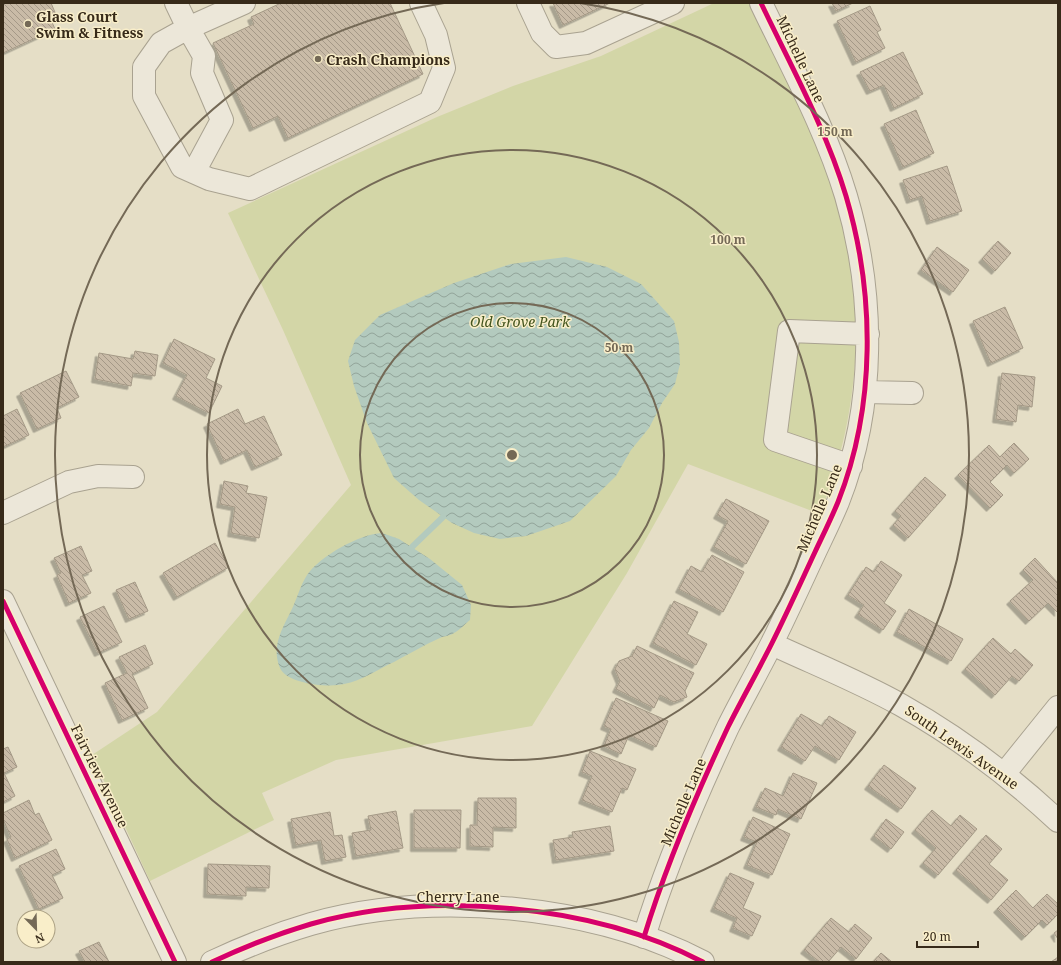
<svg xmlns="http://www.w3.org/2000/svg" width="1061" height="965" font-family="'Noto Serif',serif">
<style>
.park{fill:#d3d6a7}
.water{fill:url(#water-waves)}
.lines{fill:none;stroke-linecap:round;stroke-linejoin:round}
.stream{stroke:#b3cabe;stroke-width:6}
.building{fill:url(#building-back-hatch);stroke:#a49986;filter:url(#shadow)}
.minor-casing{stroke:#a9a290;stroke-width:24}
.minor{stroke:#ece7d9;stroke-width:22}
.cycleway-casing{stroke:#f9eec9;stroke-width:8}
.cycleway{stroke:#d6006c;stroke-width:5}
.ring{fill:none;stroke:#746956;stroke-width:2}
.poi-dot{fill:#746956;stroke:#f9eec9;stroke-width:1.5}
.labels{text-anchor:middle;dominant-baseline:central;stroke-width:3;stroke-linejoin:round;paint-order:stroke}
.poi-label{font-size:14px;font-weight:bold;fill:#372a19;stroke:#f9eec9;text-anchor:start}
.street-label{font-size:14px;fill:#372a19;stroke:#f9eec9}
.park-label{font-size:14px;font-style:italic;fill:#44551e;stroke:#f9eec9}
.centre{fill:#746956;stroke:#f9eec9;stroke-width:2}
.ring-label{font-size:12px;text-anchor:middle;font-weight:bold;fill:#746956;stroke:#f9eec9;stroke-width:3;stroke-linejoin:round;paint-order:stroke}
</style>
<defs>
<pattern id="water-waves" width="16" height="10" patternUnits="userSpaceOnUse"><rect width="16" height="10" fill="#b3cabe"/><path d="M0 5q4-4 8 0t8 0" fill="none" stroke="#92a49a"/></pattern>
<pattern id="building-back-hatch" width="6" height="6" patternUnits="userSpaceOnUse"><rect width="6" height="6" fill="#c9bba7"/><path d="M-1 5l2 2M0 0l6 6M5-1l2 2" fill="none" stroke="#a49887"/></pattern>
<filter id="shadow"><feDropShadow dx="-3.5" dy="3.5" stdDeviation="0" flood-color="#0004"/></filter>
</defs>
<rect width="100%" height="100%" fill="#e5dec6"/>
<path class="park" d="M 714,3 L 751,3 C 780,62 811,120 832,182 C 868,291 863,408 820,514 L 688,464 L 627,573 L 532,726 L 336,760 L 262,793 L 274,820 L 150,881 L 92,755 L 157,712 L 351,485 L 283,330 L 228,213 L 437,117 L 513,86 L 601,56 Z"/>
<path class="water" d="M 566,257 L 607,267 L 641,284 L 674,321 L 679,342 L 680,364 L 675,384 L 662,403 L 649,428 L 631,450 L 616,476 L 570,521 L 526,536 L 500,539 L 474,533 L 452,523 L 419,500 L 394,478 L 367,423 L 354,386 L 348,361 L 355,340 L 380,315 L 454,283 L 511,264 Z
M 382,533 L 399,539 L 430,559 L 462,585 L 471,605 L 470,620 C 465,624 460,630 454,633 C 450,636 444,636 440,638 C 424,645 409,654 394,662 C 378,669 362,681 344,684 C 329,688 287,684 280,668 C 271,647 282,629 291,611 C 297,599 300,586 307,575 C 320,556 360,534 382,533 Z"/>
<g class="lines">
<path class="stream" d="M 412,547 L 443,517"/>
</g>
<path class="building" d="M 3,3 L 51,3 L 57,17 L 51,20 L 55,29 L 3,53 Z
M 281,3 L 390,3 L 423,74 L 288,138 L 278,116 L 253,128 L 213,43 L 254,24 L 251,17 Z
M 553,3 L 610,3 L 563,25 Z
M 832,3 L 853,3 L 836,11 Z
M 870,6 L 881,30 L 877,32 L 885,48 L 856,62 L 837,21 Z
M 903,52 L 923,94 L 894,108 L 884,85 L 870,91 L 860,72 Z
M 916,110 L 934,153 L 903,167 L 884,124 Z
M 947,166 L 962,211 L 930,221 L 922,196 L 910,200 L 903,180 Z
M 998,241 L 1011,253 L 995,271 L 982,259 Z
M 937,247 L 969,270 L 953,292 L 921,270 Z
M 1005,307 L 1023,348 L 991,363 L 973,321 Z
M 174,339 L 215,359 L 206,378 L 222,386 L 209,413 L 176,396 L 187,375 L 163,363 Z
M 135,351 L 158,355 L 155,376 L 133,373 L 131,386 L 95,379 L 99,353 L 133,359 Z
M 66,371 L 79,397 L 57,408 L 61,418 L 37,429 L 20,393 Z
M 1002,373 L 1035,377 L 1032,407 L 1018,405 L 1016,422 L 996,419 Z
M 17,409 L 29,435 L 3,447 L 3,416 Z
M 238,409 L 245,424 L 264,416 L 282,455 L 255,467 L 247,450 L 224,461 L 207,424 Z
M 1014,443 L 1029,459 L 1014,473 L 1007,465 L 990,482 L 1003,495 L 990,508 L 958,475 L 989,445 L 1000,457 Z
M 925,477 L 946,495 L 908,538 L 893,525 L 901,516 L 895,511 Z
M 224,481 L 248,486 L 246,493 L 267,497 L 259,538 L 231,533 L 235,507 L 220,504 Z
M 726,499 L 769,521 L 746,564 L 714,547 L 728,521 L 717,515 Z
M 215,543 L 229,567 L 177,597 L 163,573 Z
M 81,546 L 92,571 L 82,575 L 91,593 L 69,603 L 57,575 L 61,573 L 54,558 Z
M 712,555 L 744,572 L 723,612 L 679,589 L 691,566 L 702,572 Z
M 1035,558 L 1058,583 L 1058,613 L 1048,603 L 1029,621 L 1010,601 L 1033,580 L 1023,570 Z
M 881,561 L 902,575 L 884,603 L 896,611 L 883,630 L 858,614 L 864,605 L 848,595 L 866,567 L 874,572 Z
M 135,582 L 148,611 L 129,619 L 116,590 Z
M 674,601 L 698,612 L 687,634 L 707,644 L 696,665 L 653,643 Z
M 104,606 L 122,642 L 98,653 L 80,617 Z
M 909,609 L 963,639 L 951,661 L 897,632 Z
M 993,638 L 1011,654 L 1015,649 L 1033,665 L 1019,681 L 1012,676 L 995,695 L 965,669 Z
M 145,645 L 153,664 L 132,674 L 148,708 L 122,720 L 105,683 L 127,673 L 119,657 Z
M 637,646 L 694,673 L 685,691 L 687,697 L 674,702 L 660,695 L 654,708 L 616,689 L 620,681 L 615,669 L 619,661 L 632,656 Z
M 616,698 L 668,721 L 656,747 L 629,735 L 621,754 L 604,746 L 611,729 L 604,726 Z
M 801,714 L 822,726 L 829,716 L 856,732 L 839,760 L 815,746 L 805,761 L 781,747 Z
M 8,747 L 17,767 L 4,773 L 15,796 L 3,802 L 3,749 Z
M 590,751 L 636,769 L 627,790 L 622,788 L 612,812 L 582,800 L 592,776 L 582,772 Z
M 884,765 L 916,788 L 901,809 L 868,786 Z
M 793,773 L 817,783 L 801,819 L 778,809 L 776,815 L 756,807 L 765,788 L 783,796 Z
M 478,798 L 516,798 L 516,828 L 493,827 L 493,847 L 470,846 L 470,825 L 477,825 Z
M 29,800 L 35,815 L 39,813 L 52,840 L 15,858 L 7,839 L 11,837 L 3,819 L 3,813 Z
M 414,810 L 461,810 L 460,848 L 414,848 Z
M 932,810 L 951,826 L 960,815 L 977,829 L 938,875 L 923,863 L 936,848 L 915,830 Z
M 396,811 L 403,848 L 356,856 L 352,833 L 371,830 L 368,816 Z
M 330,812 L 334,836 L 342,835 L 346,857 L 325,861 L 321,840 L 296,845 L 291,819 Z
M 753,817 L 790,834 L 772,875 L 747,865 L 757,842 L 744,837 Z
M 886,819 L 904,832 L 891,849 L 874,836 Z
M 610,826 L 614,851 L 556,860 L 553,840 L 573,837 L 572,832 Z
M 986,835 L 1002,849 L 989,864 L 1008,880 L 991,900 L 956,870 Z
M 56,849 L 65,869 L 52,875 L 63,898 L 39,909 L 19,866 Z
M 208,864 L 270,866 L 269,888 L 246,887 L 246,896 L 207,894 Z
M 730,873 L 754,883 L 743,908 L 761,916 L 752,936 L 733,928 L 737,918 L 714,908 Z
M 1016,890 L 1033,908 L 1047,894 L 1058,904 L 1058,914 L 1047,925 L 1042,920 L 1025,937 L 997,909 Z
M 831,918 L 849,932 L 855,924 L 872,938 L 856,959 L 841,947 L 828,962 L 820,962 L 804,950 Z
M 1058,930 L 1058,939 L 1054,933 Z
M 99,942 L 109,962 L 85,962 L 79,951 Z
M 881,953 L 892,962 L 873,962 Z
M 1058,957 L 1058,962 L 1051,962 Z"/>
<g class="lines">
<g class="minor-casing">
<path id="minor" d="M 176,3 L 188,28 L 244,3
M 528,3 L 542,33 L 556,47 L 586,43 L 673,3
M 194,172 L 222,120 L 202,73 L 204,56 L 188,28 L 161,43 L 144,67 L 144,96 L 182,167 L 209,179 L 250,189 L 430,102 L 444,68 L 436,35 L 421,3
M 865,392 L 912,393
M 851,466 L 775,440 L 789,331 L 868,334
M 3,513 L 69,482 L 98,476 L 133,477
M 3,601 L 175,962
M 772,644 C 815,664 860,682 901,705 C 958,737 1011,777 1058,821
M 1004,774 L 1058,707
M 644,937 C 666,865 696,795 728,727 C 742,699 758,671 772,643 C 787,613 801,582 815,552 C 823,535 831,519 838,502 C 876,406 875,294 846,196 C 826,129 791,66 761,3
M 212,962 C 244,947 277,934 311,924 C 432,890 592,904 703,962"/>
</g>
<use href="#minor" class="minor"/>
<g class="cycleway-casing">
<path id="cycleway" d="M 3,601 L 175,962
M 644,937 C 666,865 696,795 728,727 C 742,699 758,671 772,643 C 787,613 801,582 815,552 C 823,535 831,519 838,502 C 876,406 875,294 846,196 C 826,129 791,66 761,3
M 212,962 C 244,947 277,934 311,924 C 432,890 592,904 703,962"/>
</g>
<use href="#cycleway" class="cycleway"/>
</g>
<g class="ring">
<circle cx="512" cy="455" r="152"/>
<circle cx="512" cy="455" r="305"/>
<path d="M580 3A457 457 0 1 1 444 3"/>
</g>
<g class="poi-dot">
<circle cx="28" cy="24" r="4"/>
<circle cx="318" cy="59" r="4"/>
</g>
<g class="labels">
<g class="poi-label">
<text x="36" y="16">Glass Court<tspan x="36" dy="16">Swim &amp; Fitness</tspan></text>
<text x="326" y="59">Crash Champions</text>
</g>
<g class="street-label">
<text transform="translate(801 59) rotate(65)">Michelle Lane</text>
<text transform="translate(819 508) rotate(-67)">Michelle Lane</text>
<text transform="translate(962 747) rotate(35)">South Lewis Avenue</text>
<text transform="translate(100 776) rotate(64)">Fairview Avenue</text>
<text transform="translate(683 802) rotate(-67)">Michelle Lane</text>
<text x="458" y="896">Cherry Lane</text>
</g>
<g class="park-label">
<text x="520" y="321">Old Grove Park</text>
</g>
</g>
<circle cx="512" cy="455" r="6" class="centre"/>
<g class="ring-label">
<text x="835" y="136">150 m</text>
<text x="728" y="244">100 m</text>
<text x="619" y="352">50 m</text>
</g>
<rect width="1061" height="965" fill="none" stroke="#372a19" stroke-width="8"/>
<g transform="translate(36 929) rotate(157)"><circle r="19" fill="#f9eec9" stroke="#aba083"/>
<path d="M0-3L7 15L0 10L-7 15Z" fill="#746956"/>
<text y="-6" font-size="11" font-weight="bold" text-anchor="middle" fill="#372a19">N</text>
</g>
<path d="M917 941v6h61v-6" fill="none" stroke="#372a19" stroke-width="2"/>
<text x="923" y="941" font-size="12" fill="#372a19" stroke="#f9eec9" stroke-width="3" paint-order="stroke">20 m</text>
</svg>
